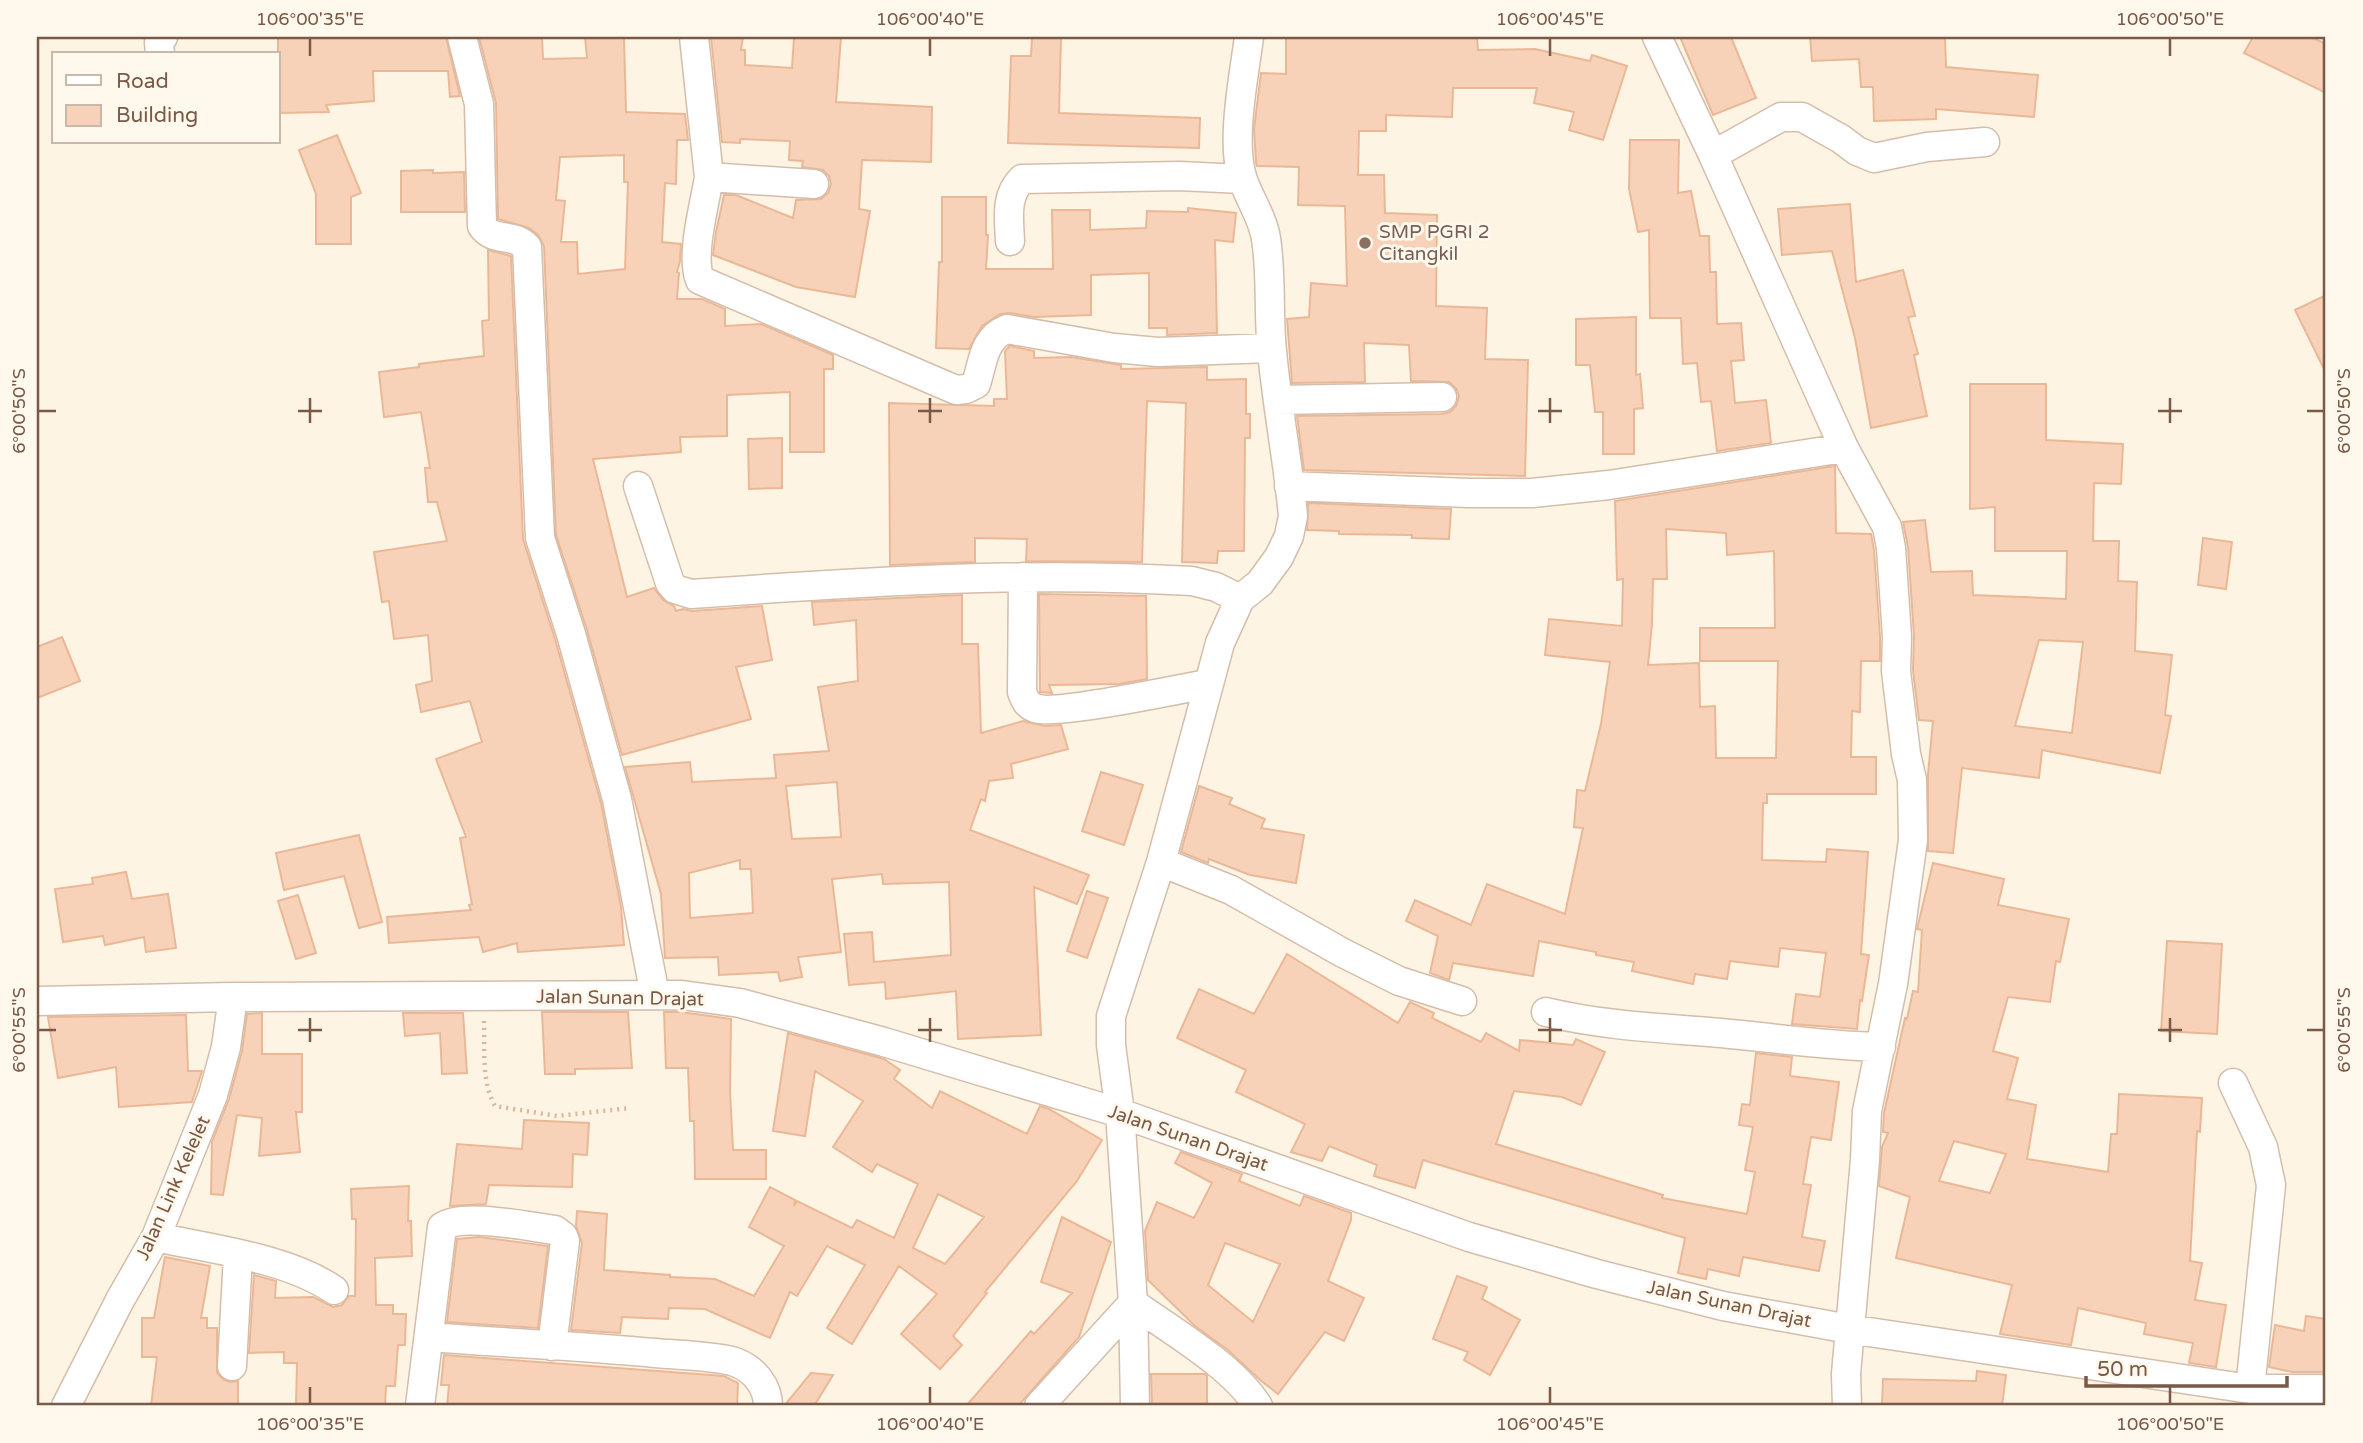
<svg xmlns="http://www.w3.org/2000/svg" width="2363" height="1443" font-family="'Varela Round',sans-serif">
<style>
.building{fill:#f7d2b8;stroke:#ebb897;stroke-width:2;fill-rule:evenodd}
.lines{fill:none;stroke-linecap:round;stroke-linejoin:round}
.minor-casing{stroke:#d4bdab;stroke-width:31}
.path{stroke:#dcb59b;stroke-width:4.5;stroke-dasharray:2 5;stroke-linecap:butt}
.minor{stroke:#fff;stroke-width:28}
.ticks{fill:none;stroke:#7a5946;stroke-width:2.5}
.education-dot{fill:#8d6e63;stroke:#fff8ec;stroke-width:2.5}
.labels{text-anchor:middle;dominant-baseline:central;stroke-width:6;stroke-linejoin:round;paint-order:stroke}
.education-label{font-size:19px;fill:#785e54;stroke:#fff8ec;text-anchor:start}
.street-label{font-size:19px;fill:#7a5946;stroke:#fff8ec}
.neatline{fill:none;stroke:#7a5946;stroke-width:2.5}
.ticks-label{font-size:18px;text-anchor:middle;fill:#7a5946}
</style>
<rect width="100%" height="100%" fill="#fef4e3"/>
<path class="building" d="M 278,37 L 446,37 L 460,96 L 450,97 L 448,71 L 373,71 L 374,101 L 326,105 L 329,112 L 278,113 Z
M 479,37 L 542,37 L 543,59 L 587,58 L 585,37 L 624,37 L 626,112 L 685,114 L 688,140 L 677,140 L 676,184 L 665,183 L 662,242 L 681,244 L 680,261 L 677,272 L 679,273 L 677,299 L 702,299 L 725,309 L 725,326 L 761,324 L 833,355 L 833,369 L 824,369 L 824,452 L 790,452 L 790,392 L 727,395 L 727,436 L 680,437 L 681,452 L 593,459 L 627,597 L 654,588 L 663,600 L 674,606 L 676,611 L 683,609 L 692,611 L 762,606 L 772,660 L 736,667 L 751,719 L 622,755 L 587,630 L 556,535 L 544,246 L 538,235 L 529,228 L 498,219 L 496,103 ZM 624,155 L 624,182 L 628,182 L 625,269 L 578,274 L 577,242 L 561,242 L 565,201 L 556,200 L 560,157 Z
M 711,37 L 743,37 L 741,50 L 745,50 L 745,65 L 792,68 L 794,37 L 841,37 L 836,102 L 932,107 L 931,162 L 862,160 L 859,209 L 870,211 L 855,297 L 796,287 L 713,255 L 716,232 L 724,195 L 736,195 L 793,218 L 796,200 L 821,199 L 828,193 L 831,184 L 829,176 L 823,170 L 802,167 L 803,161 L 789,160 L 790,141 L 740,139 L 740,143 L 722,142 Z
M 1032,37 L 1061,37 L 1059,113 L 1200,118 L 1199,148 L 1008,143 L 1011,56 L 1031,56 Z
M 1286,37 L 1477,37 L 1478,50 L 1535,49 L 1590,61 L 1592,55 L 1627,66 L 1603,140 L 1569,130 L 1574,112 L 1534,103 L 1537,88 L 1453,88 L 1452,117 L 1386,115 L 1386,131 L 1359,131 L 1358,175 L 1384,175 L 1385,213 L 1437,215 L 1436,306 L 1487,308 L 1485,359 L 1528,360 L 1525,476 L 1304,470 L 1297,416 L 1442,414 L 1450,412 L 1456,406 L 1459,396 L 1456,388 L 1449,382 L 1411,381 L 1409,345 L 1364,343 L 1365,382 L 1292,383 L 1287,319 L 1309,317 L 1311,283 L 1347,286 L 1345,206 L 1298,205 L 1299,167 L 1257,166 L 1256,162 L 1254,129 L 1261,73 L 1286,74 Z
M 1680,37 L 1731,37 L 1756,98 L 1713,115 Z
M 1810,37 L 1945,37 L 1946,67 L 2038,75 L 2034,117 L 1936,109 L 1936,119 L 1874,121 L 1873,87 L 1861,87 L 1859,59 L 1812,61 Z
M 2253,37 L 2311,37 L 2326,44 L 2326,93 L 2244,53 Z
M 337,135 L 361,193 L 351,197 L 351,244 L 316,244 L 316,194 L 299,150 Z
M 1630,140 L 1679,140 L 1678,193 L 1691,191 L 1700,236 L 1709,236 L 1710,272 L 1716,272 L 1717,324 L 1741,323 L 1744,360 L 1731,361 L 1735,403 L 1766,400 L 1771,443 L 1717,451 L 1711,401 L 1701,402 L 1697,363 L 1683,364 L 1681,318 L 1650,318 L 1649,230 L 1638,232 L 1629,189 Z
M 433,170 L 433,173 L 464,172 L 465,212 L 401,212 L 401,171 Z
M 942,197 L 986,197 L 986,235 L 988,235 L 986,269 L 1053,269 L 1052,210 L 1090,210 L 1090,230 L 1146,228 L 1147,211 L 1188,212 L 1188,208 L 1236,213 L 1233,242 L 1215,240 L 1217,333 L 1167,335 L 1167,328 L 1149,328 L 1149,273 L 1091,275 L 1091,315 L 1034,317 L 1010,313 L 1000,314 L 982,326 L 969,349 L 936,348 L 939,262 L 942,262 Z
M 1850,204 L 1856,282 L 1903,270 L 1915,316 L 1908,317 L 1918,354 L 1914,355 L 1927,416 L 1871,428 L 1855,338 L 1832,251 L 1782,255 L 1778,209 Z
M 488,250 L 511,256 L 523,539 L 555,639 L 601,803 L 621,907 L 624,945 L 518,952 L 517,943 L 483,952 L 479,937 L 389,943 L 387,917 L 471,910 L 469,905 L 472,904 L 460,838 L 466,837 L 436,759 L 482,742 L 470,701 L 421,712 L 416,685 L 432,681 L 428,635 L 394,639 L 389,601 L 382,602 L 374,552 L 447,541 L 437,502 L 428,502 L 425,468 L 430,468 L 421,412 L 384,417 L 379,372 L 419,367 L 419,364 L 484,356 L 482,321 L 489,320 Z
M 2326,295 L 2326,373 L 2295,310 Z
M 1636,317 L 1636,375 L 1640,374 L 1643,408 L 1634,409 L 1634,454 L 1603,454 L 1603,412 L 1595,412 L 1590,365 L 1576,365 L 1576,319 Z
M 1010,346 L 1034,351 L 1034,358 L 1071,357 L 1121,365 L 1121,369 L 1207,367 L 1207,380 L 1246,379 L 1246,414 L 1250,414 L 1250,438 L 1245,438 L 1244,551 L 1218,551 L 1217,563 L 1182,562 L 1186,403 L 1147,401 L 1142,562 L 1026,561 L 1027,539 L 975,538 L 975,562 L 890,565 L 889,403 L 994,406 L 994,399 L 1007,399 L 1005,351 Z
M 1970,384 L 2046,384 L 2046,440 L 2123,444 L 2121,484 L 2094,483 L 2093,541 L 2119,541 L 2118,581 L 2137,582 L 2135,651 L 2172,655 L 2165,715 L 2171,716 L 2160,773 L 2042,750 L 2039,778 L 1962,768 L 1953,853 L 1928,851 L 1928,774 L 1933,721 L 1919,720 L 1913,670 L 1914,636 L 1908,547 L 1903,522 L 1925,520 L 1931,572 L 1972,571 L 1973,595 L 2066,599 L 2067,551 L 1995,551 L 1995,507 L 1970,509 ZM 2039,640 L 2083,642 L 2072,733 L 2015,726 Z
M 782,438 L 782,488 L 749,489 L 748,439 Z
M 1835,466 L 1836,533 L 1871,534 L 1874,550 L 1880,637 L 1880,661 L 1861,661 L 1860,712 L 1852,711 L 1851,757 L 1876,757 L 1876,794 L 1767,794 L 1767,803 L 1763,803 L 1762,860 L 1826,862 L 1827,849 L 1868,852 L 1861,954 L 1869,955 L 1862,1001 L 1860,1000 L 1857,1029 L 1792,1024 L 1796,994 L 1820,997 L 1826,953 L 1780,948 L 1778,967 L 1730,961 L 1727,979 L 1695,974 L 1693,984 L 1632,971 L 1634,962 L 1596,955 L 1596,952 L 1539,941 L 1533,976 L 1453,963 L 1449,980 L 1430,973 L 1438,936 L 1406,921 L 1415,900 L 1471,925 L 1487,884 L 1565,914 L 1583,828 L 1574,827 L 1577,790 L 1585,791 L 1601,724 L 1610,662 L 1545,655 L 1549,619 L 1622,626 L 1623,579 L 1617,580 L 1615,501 ZM 1666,529 L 1726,533 L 1727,555 L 1774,551 L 1775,628 L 1700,628 L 1700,661 L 1778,661 L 1776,758 L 1716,758 L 1715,706 L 1700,707 L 1699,663 L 1648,665 L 1652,624 L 1653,579 L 1667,579 Z
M 1308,503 L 1451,509 L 1449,539 L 1412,538 L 1412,535 L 1339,534 L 1339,531 L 1307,530 Z
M 2203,538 L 2232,542 L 2226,589 L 2198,585 Z
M 1039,594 L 1146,596 L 1147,679 L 1119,684 L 1049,685 L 1052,693 L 1040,692 Z
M 962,595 L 962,644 L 978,644 L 981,733 L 1023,721 L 1045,726 L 1061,725 L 1068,749 L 1011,764 L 1013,778 L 989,781 L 985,801 L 981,799 L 970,830 L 1089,875 L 1077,904 L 1034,887 L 1041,1035 L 958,1039 L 956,991 L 886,999 L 885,982 L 849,985 L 844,934 L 872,932 L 874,962 L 951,955 L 949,882 L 883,884 L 882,874 L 832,879 L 841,952 L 798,957 L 802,977 L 780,981 L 778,972 L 719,975 L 718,957 L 665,958 L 661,894 L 625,767 L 690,762 L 692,782 L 776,778 L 774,755 L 829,751 L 818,687 L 858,681 L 856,620 L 814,625 L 812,602 ZM 837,782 L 841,837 L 792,839 L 786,786 ZM 740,860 L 740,869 L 751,869 L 753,913 L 690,918 L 689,873 Z
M 62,637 L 80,681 L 37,698 L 37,647 Z
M 1101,772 L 1143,785 L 1124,845 L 1082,831 Z
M 1199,786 L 1232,798 L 1229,804 L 1265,819 L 1261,828 L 1304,835 L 1296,883 L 1250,875 L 1209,859 L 1208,863 L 1181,852 Z
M 359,835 L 382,922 L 359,928 L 344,876 L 284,890 L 276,853 Z
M 1933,863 L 2004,879 L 1998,905 L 2069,919 L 2060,962 L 2056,961 L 2050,1002 L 2008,997 L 1993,1051 L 2018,1058 L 2007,1099 L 2036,1105 L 2027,1159 L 2108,1172 L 2111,1134 L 2117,1134 L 2119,1094 L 2202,1098 L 2200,1132 L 2197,1131 L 2190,1261 L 2202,1263 L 2195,1300 L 2226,1305 L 2216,1367 L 2189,1363 L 2193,1343 L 2144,1334 L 2146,1323 L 2078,1308 L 2071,1345 L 2000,1334 L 2012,1285 L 1896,1258 L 1910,1197 L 1879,1186 L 1882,1147 L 1888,1133 L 1883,1132 L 1884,1113 L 1905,1018 L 1907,1019 L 1913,991 L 1918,992 L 1922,930 L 1917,929 ZM 1954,1141 L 2006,1154 L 1990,1193 L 1939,1181 Z
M 126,872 L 132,899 L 168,894 L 176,948 L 146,952 L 144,937 L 105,945 L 103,936 L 63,942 L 55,889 L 93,884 L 92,878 Z
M 1087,891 L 1108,898 L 1087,958 L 1067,951 Z
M 298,895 L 316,953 L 296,959 L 278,901 Z
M 2167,941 L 2222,944 L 2217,1034 L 2161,1031 Z
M 1287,954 L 1398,1023 L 1410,1002 L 1434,1013 L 1432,1018 L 1481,1042 L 1486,1033 L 1519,1051 L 1520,1040 L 1573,1045 L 1576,1039 L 1605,1052 L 1581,1105 L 1562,1097 L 1514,1091 L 1496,1144 L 1663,1195 L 1662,1198 L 1747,1214 L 1755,1172 L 1745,1170 L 1753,1127 L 1739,1125 L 1742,1104 L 1750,1105 L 1756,1053 L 1792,1057 L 1790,1076 L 1839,1082 L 1831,1140 L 1811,1137 L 1803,1184 L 1811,1185 L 1802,1237 L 1825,1241 L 1819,1271 L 1743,1257 L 1739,1276 L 1708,1269 L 1706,1279 L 1678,1273 L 1685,1238 L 1423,1160 L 1415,1188 L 1374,1176 L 1377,1165 L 1329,1146 L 1322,1161 L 1291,1152 L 1305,1124 L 1236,1092 L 1246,1070 L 1177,1038 L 1199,989 L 1254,1014 Z
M 542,1012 L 628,1012 L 632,1068 L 575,1069 L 575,1074 L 545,1074 Z
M 664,1012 L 681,1012 L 731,1019 L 730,1091 L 733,1150 L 766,1150 L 766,1179 L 695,1179 L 694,1121 L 690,1121 L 688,1068 L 666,1068 Z
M 262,1013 L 262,1054 L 302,1054 L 302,1112 L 296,1112 L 300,1152 L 259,1156 L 262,1118 L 237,1115 L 223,1195 L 211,1194 L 212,1142 L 229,1099 L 242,1051 L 247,1014 Z
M 403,1013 L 463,1013 L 467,1073 L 442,1074 L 440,1033 L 405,1036 Z
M 186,1015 L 188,1071 L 202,1071 L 192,1102 L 119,1107 L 116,1067 L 58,1078 L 48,1017 Z
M 788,1033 L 884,1059 L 900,1070 L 894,1079 L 932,1108 L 940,1091 L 1027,1134 L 1040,1106 L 1049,1109 L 1102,1140 L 1077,1181 L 985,1292 L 987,1293 L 953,1336 L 962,1345 L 940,1369 L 901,1334 L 937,1294 L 899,1266 L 852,1344 L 827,1328 L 865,1265 L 827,1246 L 797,1296 L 790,1292 L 770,1338 L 705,1309 L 669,1308 L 668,1319 L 622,1317 L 620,1333 L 571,1330 L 582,1243 L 576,1226 L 577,1211 L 607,1214 L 604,1270 L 670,1275 L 670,1277 L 715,1279 L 754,1296 L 784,1246 L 749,1227 L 770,1187 L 795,1200 L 794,1206 L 797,1201 L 852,1228 L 857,1220 L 894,1238 L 918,1184 L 877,1164 L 872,1172 L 833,1147 L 863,1101 L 815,1071 L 805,1136 L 773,1131 ZM 938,1194 L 984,1217 L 945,1264 L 913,1248 Z
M 524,1120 L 589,1123 L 587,1155 L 573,1154 L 572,1187 L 489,1185 L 486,1204 L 450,1206 L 457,1144 L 522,1149 Z
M 1181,1152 L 1242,1174 L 1239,1181 L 1300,1206 L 1304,1196 L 1351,1213 L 1351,1220 L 1328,1281 L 1364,1298 L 1344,1341 L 1325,1332 L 1278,1394 L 1259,1379 L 1228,1350 L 1195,1326 L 1148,1280 L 1145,1231 L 1157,1202 L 1194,1218 L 1212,1183 L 1175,1163 ZM 1225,1243 L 1280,1264 L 1253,1322 L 1208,1285 Z
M 409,1186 L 408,1221 L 411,1221 L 412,1256 L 375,1258 L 376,1305 L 393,1305 L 393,1314 L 406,1314 L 405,1345 L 398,1345 L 395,1386 L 386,1386 L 385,1406 L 296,1406 L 297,1363 L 284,1363 L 284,1352 L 249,1353 L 254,1275 L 276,1281 L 275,1298 L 313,1297 L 333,1307 L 342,1305 L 349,1296 L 355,1296 L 356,1219 L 352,1219 L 351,1189 Z
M 1062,1217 L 1111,1242 L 1079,1337 L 1018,1406 L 966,1406 L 1031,1331 L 1034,1334 L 1072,1293 L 1041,1282 Z
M 479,1237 L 548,1246 L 538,1328 L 447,1322 L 457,1239 Z
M 165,1257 L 210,1266 L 201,1318 L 207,1318 L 207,1328 L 217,1328 L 217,1373 L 224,1380 L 230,1382 L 238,1381 L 238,1406 L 151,1406 L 157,1357 L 142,1357 L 142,1318 L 154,1318 Z
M 1457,1276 L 1487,1287 L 1482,1299 L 1520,1320 L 1490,1375 L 1464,1360 L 1468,1352 L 1433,1339 Z
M 2306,1316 L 2326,1319 L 2326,1372 L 2292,1372 L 2269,1367 L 2275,1325 L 2304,1331 Z
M 444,1355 L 724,1376 L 738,1383 L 737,1406 L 447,1406 L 449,1385 L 441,1385 Z
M 1977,1371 L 2006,1375 L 2002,1406 L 1882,1406 L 1883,1379 L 1976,1381 Z
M 811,1373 L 833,1375 L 814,1406 L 784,1406 Z
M 1151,1374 L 1205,1374 L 1207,1376 L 1207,1406 L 1152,1406 Z"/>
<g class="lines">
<g class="minor-casing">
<path id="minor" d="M 462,37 L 479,104 L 482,226 C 494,243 513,232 527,247 L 540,538 L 571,634 L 617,799 L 655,995
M 694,37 L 709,177
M 1657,37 L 1713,155 L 1844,448 L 1887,527 L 1891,548 L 1897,637 L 1896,671 L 1906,754 L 1912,780 L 1913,840 L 1893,984 L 1867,1111 L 1865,1160 L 1846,1374 L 1847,1406
M 160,54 L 159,42 L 163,37
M 1713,155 L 1781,117 L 1802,117 L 1841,139 L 1857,151 L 1874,158 L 1927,147 L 1985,142
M 814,184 L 709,177 C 705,204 690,255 700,280 L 956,390 L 966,389 L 976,384 C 983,363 983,338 1007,329 L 1114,348 L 1158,352 L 1271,348
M 1010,241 C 1009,218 1005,196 1022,179 L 1179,176 L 1242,179
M 1278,400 L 1442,397
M 638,486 L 670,583 L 675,589 L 691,594 C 858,582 1025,571 1192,581 L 1216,587 L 1240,599
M 1289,486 L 1469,493 L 1532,493 L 1609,485 L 1844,448
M 1023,577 L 1022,692 C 1025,700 1027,705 1035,708 C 1054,716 1179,689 1207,684
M 1161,862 L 1231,890 L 1343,953 L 1399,981 L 1462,1001
M 37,1001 L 233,997 L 682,995 L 740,1003 L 884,1042 L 1120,1113 L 1469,1237 L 1597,1274 L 1723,1306 L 1849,1329 L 2250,1389 L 2326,1389
M 1546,1012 C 1604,1026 1663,1028 1721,1033 C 1775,1038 1828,1046 1881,1047
M 2233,1083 L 2263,1147 L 2271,1185 L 2250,1389
M 156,1237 C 211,1249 288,1258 334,1290
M 430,1337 C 505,1343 580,1346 655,1353 C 675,1355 718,1356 735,1362 C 754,1369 768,1386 768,1406
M 232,1366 L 238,1255
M 66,1406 L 120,1300 L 156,1237 L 213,1095 L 226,1047 L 233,997
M 420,1406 L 442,1227 C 462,1212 529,1227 555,1230 L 563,1236 L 565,1241 L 552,1346
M 1039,1406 L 1133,1303 C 1173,1332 1232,1365 1258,1406
M 1135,1406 L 1133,1303 L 1120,1113 L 1111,1045 L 1111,1016 L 1161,862 L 1220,643 L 1240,599 L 1260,583 L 1279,557 L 1289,536 L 1293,516 C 1288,461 1277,406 1272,351 C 1268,314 1272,277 1266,239 C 1263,218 1250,200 1243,180 C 1230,143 1244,76 1249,37"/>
</g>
<path class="path" d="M 484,1021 C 485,1049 481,1081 495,1106 L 557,1116 L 630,1108"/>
<use href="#minor" class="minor"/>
</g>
<path class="ticks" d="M 310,38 L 310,56M 930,38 L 930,56M 1550,38 L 1550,56M 2170,38 L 2170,56M 310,398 L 310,423M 930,398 L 930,423M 1550,398 L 1550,423M 2170,398 L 2170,423M 38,411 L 56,411M 298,411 L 322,411M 918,411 L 942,411M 1538,411 L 1562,411M 2158,411 L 2182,411M 2307,411 L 2324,411M 310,1018 L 310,1042M 930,1018 L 930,1042M 1550,1018 L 1550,1042M 2170,1018 L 2170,1042M 38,1030 L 56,1030M 298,1030 L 322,1030M 918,1030 L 942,1030M 1538,1030 L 1562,1030M 2158,1030 L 2182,1030M 2307,1030 L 2324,1030M 310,1387 L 310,1404M 930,1387 L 930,1404M 1550,1387 L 1550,1404M 2170,1387 L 2170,1404"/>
<circle class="education-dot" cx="1365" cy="243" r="7"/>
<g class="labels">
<g class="education-label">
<text x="1379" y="232">SMP PGRI 2<tspan x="1379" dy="22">Citangkil</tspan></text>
</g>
<g class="street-label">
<text transform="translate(620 998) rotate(1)">Jalan Sunan Drajat</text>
<text transform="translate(1188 1138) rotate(19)">Jalan Sunan Drajat</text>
<text transform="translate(173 1188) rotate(-66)">Jalan Link Kelelet</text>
<text transform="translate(1729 1304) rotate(12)">Jalan Sunan Drajat</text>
</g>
</g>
<rect width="2363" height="1443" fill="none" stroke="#fff8ec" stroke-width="77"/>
<rect x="52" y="52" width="228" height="91" fill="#fff8ec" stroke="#cab8aa" stroke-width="2"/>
<rect x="66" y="75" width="35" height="10" fill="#ffffff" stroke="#cab8aa" stroke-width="2"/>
<text x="116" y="88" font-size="21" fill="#7a5946">Road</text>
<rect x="66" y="105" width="35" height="21" fill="#f7d2b8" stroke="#cab8aa" stroke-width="2"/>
<text x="116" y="122" font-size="21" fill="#7a5946">Building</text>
<path d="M2086 1376v10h201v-10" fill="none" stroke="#7a5946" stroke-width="3.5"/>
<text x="2097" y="1376" font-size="21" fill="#7a5946" stroke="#fff8ec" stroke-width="5" paint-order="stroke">50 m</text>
<rect x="38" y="38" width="2286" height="1366" class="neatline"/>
<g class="ticks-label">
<text x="310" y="25">106°00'35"E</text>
<text x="930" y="25">106°00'40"E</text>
<text x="1550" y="25">106°00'45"E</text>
<text x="2170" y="25">106°00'50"E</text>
<text transform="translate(19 411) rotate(-90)" y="6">6°00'50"S</text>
<text transform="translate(2344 411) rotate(-90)" y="6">6°00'50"S</text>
<text transform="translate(19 1030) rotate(-90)" y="6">6°00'55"S</text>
<text transform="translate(2344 1030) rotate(-90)" y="6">6°00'55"S</text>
<text x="310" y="1430">106°00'35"E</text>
<text x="930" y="1430">106°00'40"E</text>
<text x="1550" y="1430">106°00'45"E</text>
<text x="2170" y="1430">106°00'50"E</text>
</g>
</svg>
